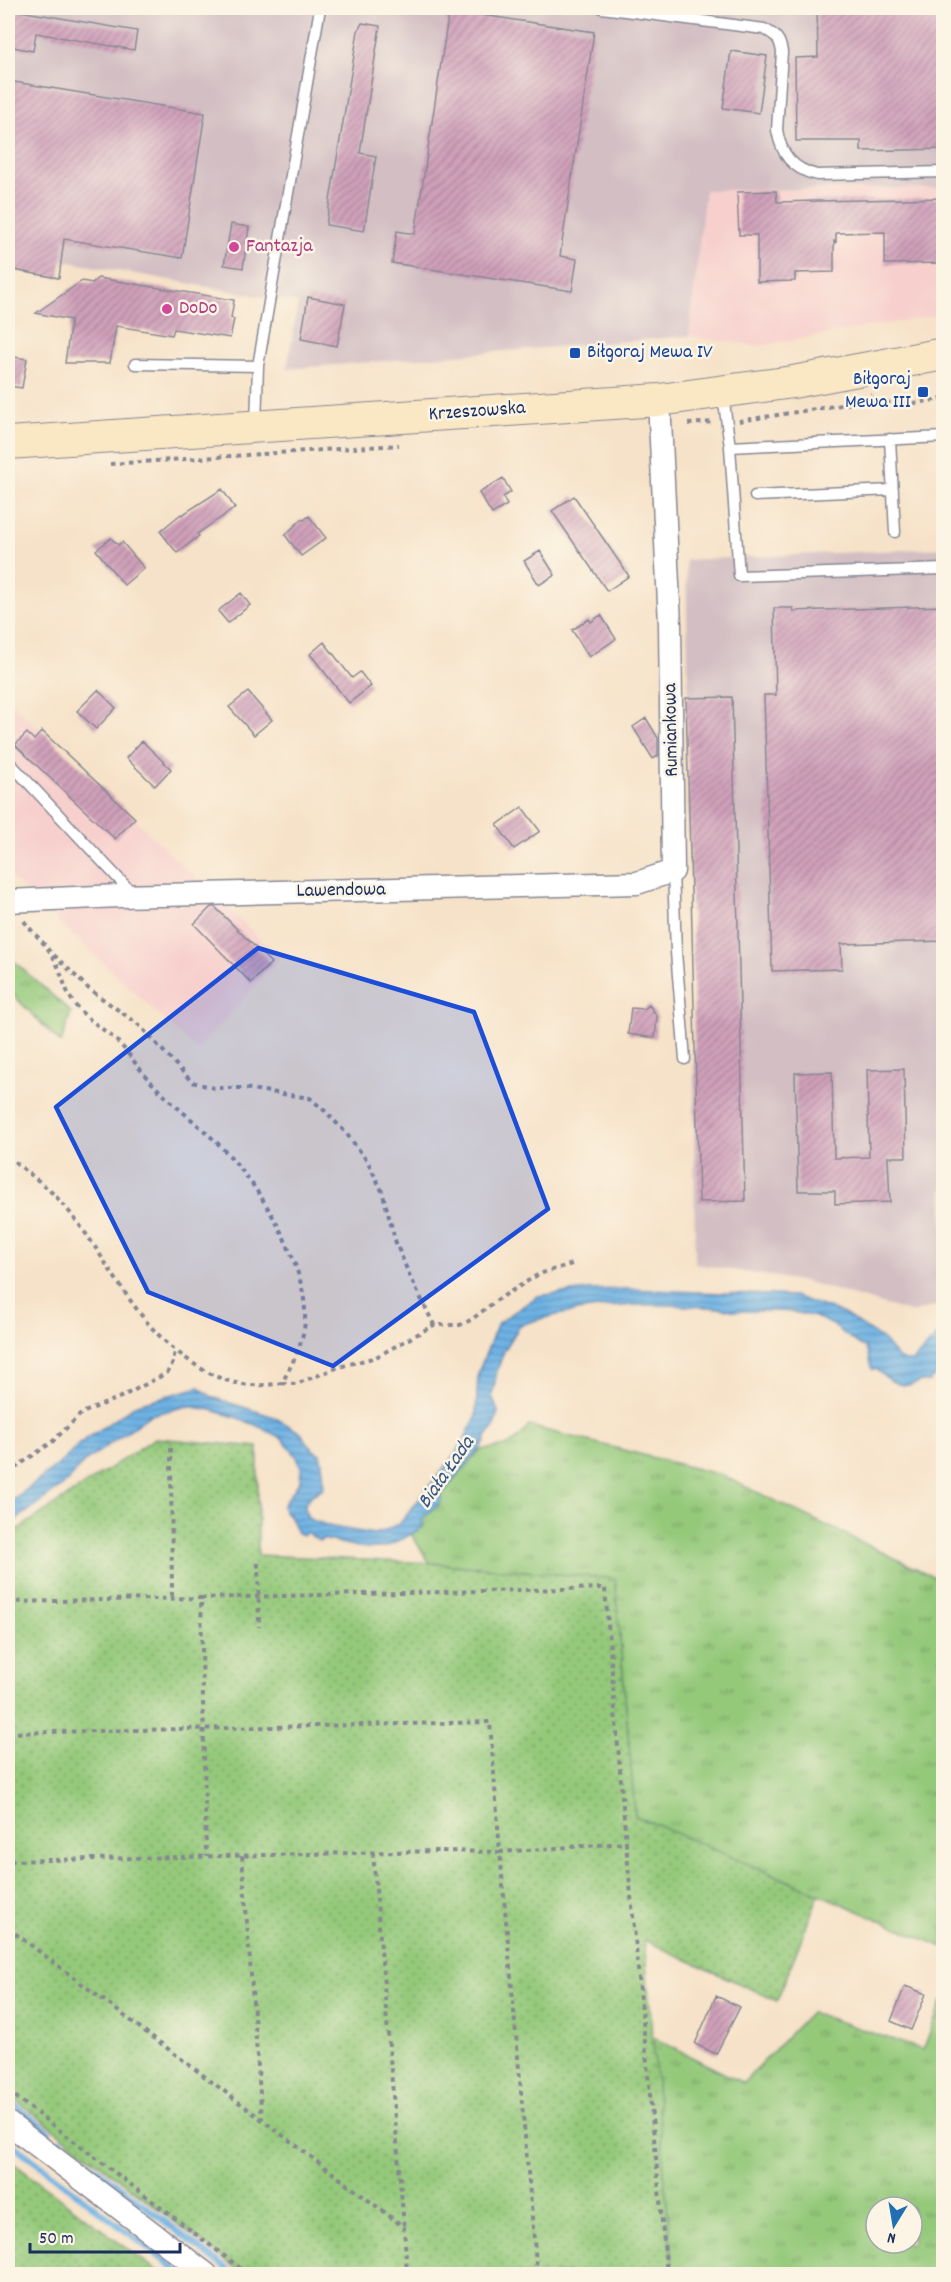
<svg xmlns="http://www.w3.org/2000/svg" width="951" height="2282" font-family="Dekko,sans-serif">
<style>
.built{fill:#f7d0cd}
.industrial{fill:#d2bec3}
.grass{fill:url(#grass-tufts);stroke:#587c6c;stroke-width:1.5;fill-rule:evenodd}
.garden{fill:url(#garden-dots);stroke:#587c6c;stroke-width:1.5}
.water{fill:url(#water-rules);stroke:#4470a1;stroke-width:1.5}
.lines{fill:none;stroke-linecap:round;stroke-linejoin:round}
.stream{stroke:#6eb2e4;stroke-width:6}
.building{fill:url(#building-hatch)}
.lane-casing{stroke:#888893;stroke-width:13}
.street-casing{stroke:#888893;stroke-width:25}
.secondary-casing{stroke:#888893;stroke-width:34}
.path{stroke:#888893;stroke-width:4;stroke-dasharray:4.5 4.5;stroke-linecap:butt}
.lane{stroke:#fff;stroke-width:10}
.street{stroke:#fff;stroke-width:22}
.secondary{stroke:#fae7c3;stroke-width:32}
.marked{fill:#1d4ed8;fill-opacity:0.2;stroke:#1d4ed8;stroke-width:4.5;stroke-linejoin:round}
.hotel-dot{fill:#d1479c;stroke:#fcf5e5;stroke-width:2}
.transit-dot{fill:#1a4fb4;stroke:#fcf5e5;stroke-width:2}
.labels{text-anchor:middle;dominant-baseline:central;stroke-width:5;stroke-linejoin:round;paint-order:stroke}
.hotel-label{font-size:20px;fill:#b23c85;stroke:#fcf5e5;text-anchor:start}
.transit-label{font-size:20px;fill:#164399;stroke:#fcf5e5;text-anchor:start}
.street-label{font-size:20px;fill:#1b2f5e;stroke:#fcf5e5}
.water-label{font-size:21px;font-style:italic;fill:#345686;stroke:#fcf5e5}
</style>
<defs>
<pattern id="grass-tufts" width="24" height="20" patternUnits="userSpaceOnUse" patternTransform="scale(1.5)"><rect width="24" height="20" fill="#94c97a"/><path d="M3 7l-1-3M5 7V3M7 7l1-3M15 17l-1-3M17 17v-4M19 17l1-3" fill="none" stroke="#78a467"/></pattern>
<pattern id="garden-dots" width="8" height="8" patternUnits="userSpaceOnUse" patternTransform="scale(1.5)"><rect width="8" height="8" fill="#94c97a"/><path d="M2 2h.1M6 6h.1" fill="none" stroke="#78a467" stroke-width="1.8" stroke-linecap="round"/></pattern>
<pattern id="water-rules" width="6" height="5" patternUnits="userSpaceOnUse" patternTransform="scale(1.5)"><rect width="6" height="5" fill="#6eb2e4"/><path d="M0 2.5h6" fill="none" stroke="#5a91bc"/></pattern>
<pattern id="building-hatch" width="6" height="6" patternUnits="userSpaceOnUse" patternTransform="scale(1.5)"><rect width="6" height="6" fill="#d0a0ba"/><path d="M-1 1l2-2M0 6l6-6M5 7l2-2" fill="none" stroke="#a8839a"/></pattern>
</defs>
<rect width="100%" height="100%" fill="#fcf5e5"/>
<filter id="ink" filterUnits="userSpaceOnUse"><feTurbulence type="fractalNoise" baseFrequency=".0167" numOctaves="2"/><feDisplacementMap in="SourceGraphic" scale="12" xChannelSelector="R" yChannelSelector="G"/><feConvolveMatrix kernelMatrix="1 2 1 2 8 2 1 2 1" color-interpolation-filters="sRGB"/></filter>
<filter id="wash" filterUnits="userSpaceOnUse"><feTurbulence type="fractalNoise" baseFrequency=".008" numOctaves="4" result="noise"/><feDisplacementMap in="SourceGraphic" scale="24" xChannelSelector="R" yChannelSelector="G"/><feGaussianBlur stdDeviation="1.35" result="paint"/><feColorMatrix in="noise" values="0 0 0 0 0 0 0 0 0 0 0 0 0 0 0 0 0 1.4 0 .05"/><feComposite in="paint" operator="in"/></filter>
<g filter="url(#wash)">
<rect width="100%" height="100%" fill="#f6e2c8"/>
<path class="built" d="M 943,188 L 943,314 L 759,346 L 689,336 L 705,190 Z
M 8,699 L 280,958 L 197,1050 L 8,875 Z"/>
<path class="industrial" d="M 8,8 L 943,8 L 943,188 L 705,190 L 689,336 L 287,369 L 298,303 L 8,251 Z
M 943,548 L 943,1303 L 913,1313 L 807,1282 L 695,1264 L 693,955 L 686,560 Z"/>
<path class="grass" d="M 8,956 L 71,1012 L 61,1043 L 8,990 Z
M 529,1426 L 721,1475 L 943,1581 L 943,1947 L 635,1816 L 615,1579 L 430,1563 L 411,1534 L 423,1527 L 422,1519 L 440,1503 L 442,1494 L 480,1450 C 505,1447 513,1447 529,1426 Z
M 943,1999 L 943,2274 L 673,2274 L 652,2037 L 743,2083 L 811,2012 L 923,2050 ZM 876,2207 L 912,2207 L 912,2243 L 876,2243 Z"/>
<path class="garden" d="M 155,1438 L 258,1447 L 258,1555 L 430,1563 L 615,1579 L 635,1816 L 819,1894 L 777,2001 L 644,1940 L 673,2274 L 243,2274 L 8,2094 L 8,1536 Z
M 8,2159 L 161,2274 L 8,2274 Z"/>
<path class="water" d="M 629,1289 L 794,1296 L 844,1314 L 883,1340 L 898,1358 L 904,1361 L 913,1361 L 943,1330 C 944,1348 945,1371 928,1382 L 920,1381 C 904,1392 888,1380 876,1369 L 872,1369 C 868,1361 870,1356 865,1347 C 858,1346 840,1330 831,1324 C 800,1307 771,1312 736,1311 C 721,1307 705,1307 690,1306 C 632,1302 575,1307 520,1325 L 504,1351 L 497,1371 L 492,1396 L 498,1412 L 494,1427 L 486,1437 L 485,1442 L 442,1494 L 440,1503 L 422,1519 L 423,1527 C 411,1534 398,1543 384,1547 C 365,1551 342,1543 323,1539 L 319,1541 L 306,1532 L 303,1535 L 297,1533 L 289,1515 L 284,1512 L 283,1505 L 300,1481 L 301,1468 L 297,1457 L 283,1439 L 260,1427 L 238,1418 L 212,1410 L 188,1406 L 150,1415 L 82,1464 L 67,1482 L 8,1526 L 8,1504 L 64,1460 L 79,1444 L 137,1404 L 199,1387 L 212,1397 L 274,1417 L 301,1433 L 313,1450 L 320,1454 C 322,1461 325,1482 323,1488 L 309,1497 L 305,1504 L 305,1511 L 309,1519 L 332,1527 L 374,1534 L 385,1531 L 401,1522 L 459,1449 L 476,1417 L 478,1373 L 498,1323 L 538,1296 L 588,1290 Z"/>
<g class="lines">
<path class="stream" d="M 8,2100 L 49,2132
M 8,2141 L 182,2274
M 60,2141 L 233,2274"/>
</g>
<g id="blocks">
<path class="building" d="M 817,8 L 944,8 L 944,149 L 861,151 L 861,141 L 796,141 L 795,58 L 818,57 Z
M 8,9 L 137,31 L 134,50 L 36,33 L 33,51 L 8,46 Z
M 449,10 L 594,32 L 560,256 L 577,259 L 572,291 L 392,263 L 397,231 L 415,234 Z
M 362,23 L 380,26 L 360,153 L 376,156 L 364,231 L 326,225 L 358,31 Z
M 731,51 L 767,56 L 759,113 L 723,108 Z
M 8,81 L 205,113 L 182,258 L 64,239 L 59,278 L 8,269 Z
M 776,191 L 777,202 L 944,198 L 944,263 L 885,264 L 885,232 L 836,233 L 836,242 L 834,241 L 834,272 L 795,273 L 795,281 L 757,282 L 757,235 L 739,235 L 737,192 Z
M 231,224 L 249,227 L 243,268 L 224,265 Z
M 98,278 L 234,300 L 231,318 L 234,319 L 230,338 L 174,329 L 172,335 L 116,326 L 110,363 L 65,363 L 71,320 L 36,313 L 82,281 L 92,283 Z
M 308,297 L 345,304 L 337,346 L 301,339 Z
M 8,356 L 27,359 L 22,388 L 8,386 Z
M 503,478 L 511,492 L 503,497 L 507,505 L 492,514 L 479,493 Z
M 222,489 L 235,508 L 197,534 L 199,536 L 177,553 L 160,531 L 181,514 L 182,515 Z
M 574,496 L 629,576 L 607,591 L 552,511 Z
M 309,516 L 326,538 L 301,556 L 285,535 L 302,519 L 304,520 Z
M 111,538 L 118,545 L 122,542 L 144,568 L 124,585 L 96,550 Z
M 540,551 L 555,575 L 539,585 L 524,561 Z
M 241,593 L 250,605 L 228,623 L 218,611 Z
M 944,606 L 944,941 L 841,944 L 842,969 L 772,971 L 764,695 L 776,695 L 774,608 L 793,608 L 793,611 Z
M 601,615 L 616,639 L 589,657 L 572,630 L 589,619 L 591,622 Z
M 324,642 L 352,678 L 360,672 L 371,686 L 349,703 L 310,654 Z
M 98,690 L 116,708 L 96,729 L 77,711 Z
M 248,692 L 272,720 L 254,735 L 229,707 Z
M 732,697 L 745,1201 L 699,1202 L 686,698 Z
M 646,718 L 658,738 L 658,756 L 653,759 L 633,727 Z
M 42,731 L 135,818 L 115,839 L 15,745 L 27,733 L 34,740 Z
M 142,741 L 171,769 L 155,786 L 126,758 Z
M 522,807 L 540,831 L 514,849 L 497,825 Z
M 211,907 L 215,907 L 271,963 L 251,983 L 194,924 Z
M 649,1005 L 657,1016 L 655,1038 L 628,1034 L 631,1008 L 644,1009 Z
M 904,1069 L 906,1157 L 888,1157 L 890,1202 L 835,1204 L 835,1191 L 798,1191 L 795,1073 L 832,1072 L 834,1158 L 869,1157 L 867,1070 Z
M 905,1986 L 926,1994 L 911,2030 L 891,2021 Z
M 716,1996 L 740,2007 L 716,2054 L 695,2044 Z"/>
</g>
</g>
<g filter="url(#ink)">
<use href="#blocks" fill-opacity="0" stroke="#888893" stroke-width="1.5"/>
<g class="lines">
<g class="lane-casing">
<path id="lane" d="M 602,8 L 764,29 C 776,35 780,39 782,52 L 777,130 C 781,154 792,169 817,175 L 944,172
M 135,364 L 258,366
M 723,395 L 730,447 L 739,576 L 944,569
M 256,424 L 258,366 L 320,8
M 890,439 L 895,532
M 730,447 L 944,437
M 755,496 L 893,490
M 8,761 L 133,894
M 673,871 L 676,952 L 685,1059"/>
</g>
<g class="street-casing">
<path id="street" d="M 8,901 L 120,896 L 637,883 L 673,871 L 670,624 L 659,400
M 8,2123 L 206,2274"/>
</g>
<g class="secondary-casing">
<path id="secondary" d="M 8,443 L 659,400 L 793,382 L 944,354"/>
</g>
<path class="path" d="M 859,401 C 887,402 916,407 944,397
M 739,421 L 847,404 L 872,395
M 688,424 L 713,422
M 110,464 L 399,445
M 24,921 C 32,932 43,941 50,952 C 61,967 63,987 73,1002 C 84,1018 103,1028 117,1041 C 130,1054 139,1070 152,1083 C 174,1107 202,1126 225,1151 C 261,1188 308,1266 305,1320 C 304,1342 292,1364 282,1383 C 237,1391 209,1377 175,1350
M 54,955 L 89,989 L 139,1025 L 192,1082 L 214,1088 L 243,1088 L 310,1098 L 325,1111 L 346,1133 L 368,1162 L 382,1191 L 396,1243 L 408,1272 L 434,1325
M 8,1156 C 25,1171 45,1184 60,1201 C 103,1248 126,1310 175,1350 L 173,1363 L 167,1373 L 123,1396 L 82,1413 L 52,1442 L 8,1473
M 282,1383 L 296,1384 L 339,1367 L 376,1357 L 434,1325 L 460,1325 L 471,1320 L 497,1300 L 539,1274 L 572,1264
M 171,1448 L 172,1599
M 258,1563 L 259,1627
M 201,1598 L 605,1588 L 626,1843
M 8,1602 L 201,1598 L 206,1856
M 8,1733 L 490,1722 L 500,1852 L 438,1851 L 8,1861
M 373,1853 L 404,2227
M 242,1856 L 262,2120
M 8,1928 L 404,2227 L 407,2274
M 8,2091 L 248,2274
M 161,2274 L 166,2267
M 537,2274 L 500,1852 L 626,1843 L 667,2274"/>
<use href="#lane" class="lane"/>
<use href="#street" class="street"/>
<use href="#secondary" class="secondary"/>
</g>
</g>
<path class="marked" d="M 258,948 L 474,1012 L 548,1209 L 333,1366 L 148,1292 L 56,1107 Z"/>
<g class="hotel-dot">
<circle cx="234" cy="247" r="6"/>
<circle cx="167" cy="309" r="6"/>
</g>
<g class="transit-dot">
<rect x="569" y="347" width="12" height="12" rx="3"/>
<rect x="917" y="386" width="12" height="12" rx="3"/>
</g>
<g class="labels">
<g class="hotel-label">
<text x="246" y="247">Fantazja</text>
<text x="179" y="309">DoDo</text>
</g>
<g class="transit-label">
<text x="587" y="353">Biłgoraj Mewa IV</text>
<text x="911" y="380" text-anchor="end">Biłgoraj<tspan x="911" dy="23">Mewa III</tspan></text>
</g>
<g class="street-label">
<text transform="translate(477 412) rotate(-4)">Krzeszowska</text>
<text transform="translate(672 730) rotate(-91)">Rumiankowa</text>
<text transform="translate(341 891) rotate(-1)">Lawendowa</text>
</g>
<g class="water-label">
<text transform="translate(447 1473) rotate(-55)">Biała Łada</text>
</g>
</g>
<rect width="951" height="2282" fill="none" stroke="#fcf5e5" stroke-width="30"/>
<g transform="translate(894 2225) rotate(191)"><circle r="28" fill="#fcf5e5" stroke="#a2a6af" stroke-width="1.5"/>
<path d="M0-4.5L10 22L0 15L-10 22Z" fill="#1f6fb2"/>
<text y="-9" font-size="16" font-weight="bold" text-anchor="middle" fill="#1b2f5e">N</text>
</g>
<path d="M30 2243v9h150v-9" fill="none" stroke="#1b2f5e" stroke-width="3"/>
<text x="39" y="2243" font-size="18" fill="#1b2f5e" stroke="#fcf5e5" stroke-width="4.5" paint-order="stroke">50 m</text>
</svg>
